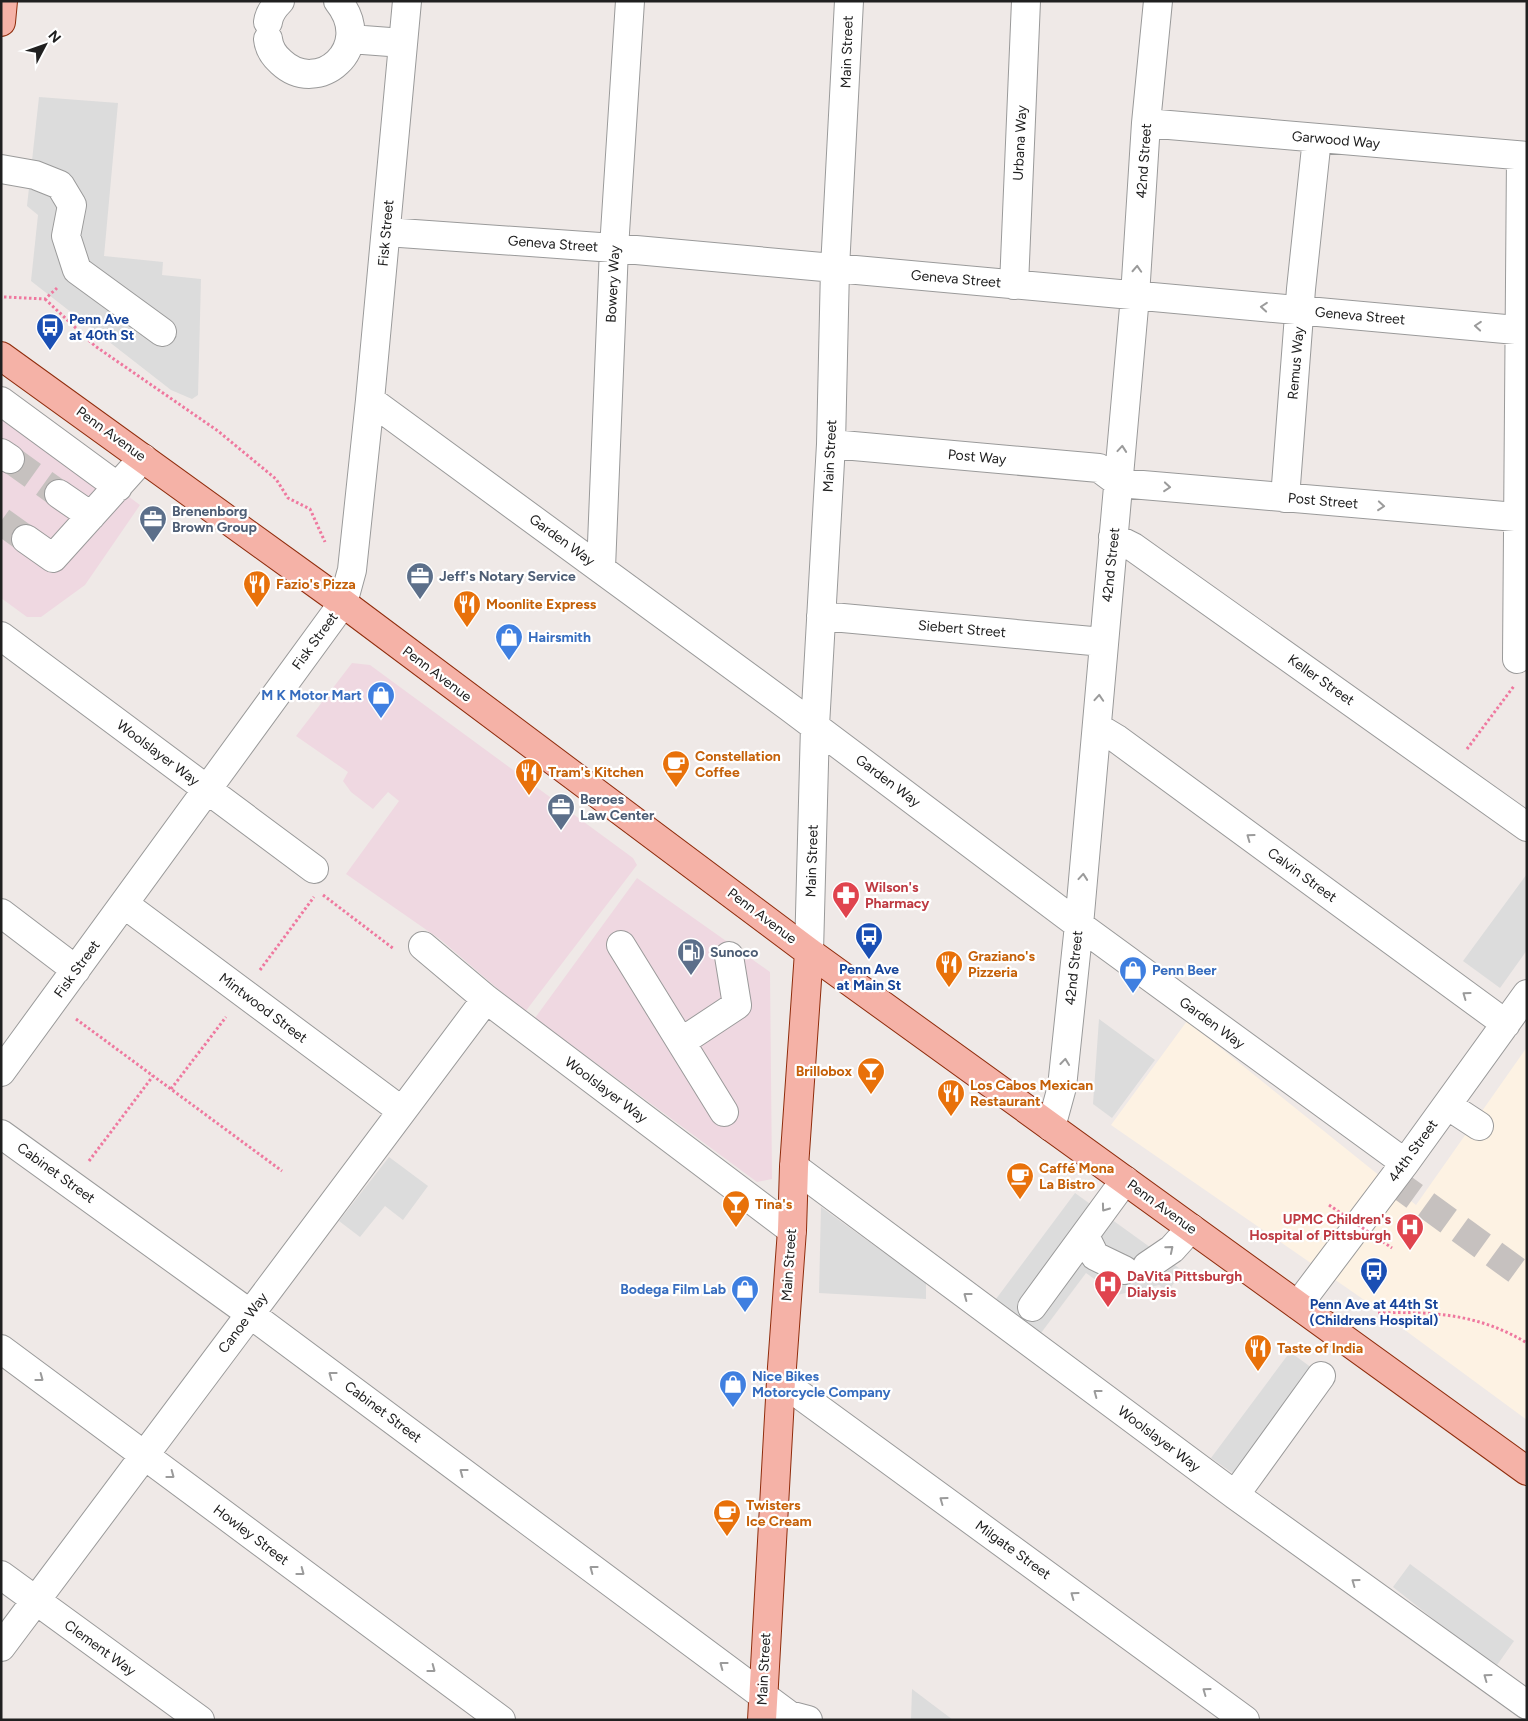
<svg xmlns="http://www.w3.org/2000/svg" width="1528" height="1721" font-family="Figtree,sans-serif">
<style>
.commercial{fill:#efd8e1}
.education{fill:#fdf2e3}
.parking{fill:#dcdcdc}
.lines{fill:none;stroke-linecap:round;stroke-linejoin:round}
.minor-tunnel{stroke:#c6c1bf;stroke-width:28;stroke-dasharray:28 14;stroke-linecap:butt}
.minor-casing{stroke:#9a9a9a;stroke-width:30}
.major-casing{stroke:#8f2c0c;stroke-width:30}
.path{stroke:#ef789f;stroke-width:3;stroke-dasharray:2.5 2.5;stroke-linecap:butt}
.minor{stroke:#fff;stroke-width:28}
.major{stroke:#f5b2a7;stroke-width:28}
.path-bridge{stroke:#ef789f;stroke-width:3;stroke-dasharray:2.5 2.5;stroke-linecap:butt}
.oneway{stroke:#9b9b9b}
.labels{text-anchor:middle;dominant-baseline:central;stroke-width:4.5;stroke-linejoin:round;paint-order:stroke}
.street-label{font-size:14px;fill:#202020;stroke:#fff}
.transit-label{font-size:14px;font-weight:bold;fill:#164399;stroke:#fff}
.service-label{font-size:14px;font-weight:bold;fill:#4e5e75;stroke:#fff;text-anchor:start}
.food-label{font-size:14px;font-weight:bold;fill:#c56008;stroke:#fff;text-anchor:start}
.shop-label{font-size:14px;font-weight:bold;fill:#366cbe;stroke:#fff;text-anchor:start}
.health-label{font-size:14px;font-weight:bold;fill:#be3a42;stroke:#fff;text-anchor:start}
</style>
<rect width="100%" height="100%" fill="#efe9e7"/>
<path class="commercial" d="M 1,402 L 140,505 L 85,585 L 41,617 L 27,617 L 1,598 Z
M 352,663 L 370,665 L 633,858 L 637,865 L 525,1012 L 441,940 L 346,874 L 399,801 L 388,792 L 373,809 L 351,792 L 343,781 L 348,772 L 296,736 Z
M 637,878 L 770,972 L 772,1179 L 757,1182 L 535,1018 Z"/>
<path class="education" d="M 1187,1021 L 1416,1205 L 1527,1047 L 1527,1420 L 1360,1297 L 1111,1125 Z"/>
<path class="parking" d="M 39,97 L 118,103 L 104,256 L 163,262 L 162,275 L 201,279 L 198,395 L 192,399 L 171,390 L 31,281 L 38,215 L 27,206 Z
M 1527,874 L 1527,950 L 1500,988 L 1463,961 Z
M 1099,1019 L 1155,1060 L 1112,1118 L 1093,1104 Z
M 389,1157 L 428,1186 L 403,1220 L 385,1206 L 360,1237 L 339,1221 Z
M 1075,1193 L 1183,1271 L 1168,1291 L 1159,1285 L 1117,1295 L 1086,1273 L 1041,1333 L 996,1299 Z
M 821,1207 L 926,1283 L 926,1299 L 819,1293 Z
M 1290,1352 L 1312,1368 L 1234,1474 L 1211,1458 Z
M 1410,1564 L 1514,1641 L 1495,1668 L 1393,1587 Z
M 912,1689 L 953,1720 L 911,1720 Z"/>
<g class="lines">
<path class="minor-tunnel" d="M 10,459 L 59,494
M 1,521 L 26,539
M 1392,1180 L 1527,1278"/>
<g class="minor-casing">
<path id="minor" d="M 268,22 C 269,14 275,6 280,1
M 268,39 C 269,48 274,56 281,62 C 318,97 376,48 338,1
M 350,39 L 403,43
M 1146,123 L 1527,156
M 1,169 L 35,175 L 60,185 L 72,205 L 66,236 L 77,270 L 162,332
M 386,232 L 614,248 L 1527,331
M 1014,285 L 1026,1
M 370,400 L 789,707 L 1079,925 L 1405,1163
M 1,401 L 118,487
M 831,444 L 1099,468 L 1119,483 L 1527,518
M 1,453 L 10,459
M 59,494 L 91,516
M 1285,498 L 1301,289 L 1317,138
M 1113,537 L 1133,547 L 1527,827
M 26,539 L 53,558 L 143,458
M 601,568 L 614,248 L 630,1
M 821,616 L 1103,642
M 1,636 L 314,869
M 1517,659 L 1521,156
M 1097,727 L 1117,739 L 1506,1024
M 124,904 L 402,1111
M 1,913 L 76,970
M 621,945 L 724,1112
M 423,946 L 486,999 L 792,1230
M 809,952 L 815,726 L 831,444 L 835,268 L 849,1
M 681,1042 L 737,1005 L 729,956
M 1,1072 L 343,603 L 352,570 L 370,400 L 407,1
M 1447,1105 L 1479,1126
M 1051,1127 L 1062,1087 L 1079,925 L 1135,296 L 1146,123 L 1158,1
M 1,1134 L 238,1305 L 789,1715 L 808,1720
M 794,1167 L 1235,1495 L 1527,1705
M 1085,1236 L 1095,1256 L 1124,1270
M 1147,1266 L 1172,1249 L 1191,1228
M 1298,1305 L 1405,1163 L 1527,994
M 1032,1307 L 1125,1180
M 1,1349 L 501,1720
M 781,1381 L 1245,1720
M 1235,1495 L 1321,1376
M 1,1575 L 200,1720
M 1,1647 L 486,999"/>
</g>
<g class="major-casing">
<path id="major" d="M 1,22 L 3,1
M 1,356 L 343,603 L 809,952 L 1527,1471
M 762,1720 L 781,1381 L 792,1230 L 794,1167 L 809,952"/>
</g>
<path class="path" d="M 4,297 L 45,299 L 57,288
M 45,299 L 95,346 L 218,431 L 276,479 L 288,498 L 310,509 L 325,542
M 1467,749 L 1514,686
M 323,895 L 394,949
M 260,970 L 314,897
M 76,1019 L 282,1171
M 171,1089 L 226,1017
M 89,1161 L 153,1076
M 1378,1313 C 1432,1311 1479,1314 1527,1343"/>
<use href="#minor" class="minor"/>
<use href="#major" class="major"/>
<path class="path-bridge" d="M 1329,1205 L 1392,1248"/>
</g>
<defs><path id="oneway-chevron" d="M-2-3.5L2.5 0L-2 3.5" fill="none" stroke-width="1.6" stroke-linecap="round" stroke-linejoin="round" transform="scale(1.25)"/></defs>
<g class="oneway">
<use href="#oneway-chevron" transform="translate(1137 269) rotate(-87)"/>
<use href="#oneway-chevron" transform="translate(1264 307) rotate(-175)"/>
<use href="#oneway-chevron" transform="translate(1478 326) rotate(-175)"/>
<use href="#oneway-chevron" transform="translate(1122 449) rotate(-85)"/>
<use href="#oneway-chevron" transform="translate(1167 487) rotate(5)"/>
<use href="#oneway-chevron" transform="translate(1381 506) rotate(5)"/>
<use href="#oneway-chevron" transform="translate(1099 698) rotate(-86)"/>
<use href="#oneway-chevron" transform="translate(1250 837) rotate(-144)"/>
<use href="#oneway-chevron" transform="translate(1083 877) rotate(-85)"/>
<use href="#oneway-chevron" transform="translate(1466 995) rotate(-144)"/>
<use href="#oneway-chevron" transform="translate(1065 1062) rotate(-84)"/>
<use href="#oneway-chevron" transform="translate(1105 1208) rotate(126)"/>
<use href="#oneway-chevron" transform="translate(1170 1249) rotate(-40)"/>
<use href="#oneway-chevron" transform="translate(967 1296) rotate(-143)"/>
<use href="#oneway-chevron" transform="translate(332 1375) rotate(-143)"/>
<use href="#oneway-chevron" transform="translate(40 1378) rotate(37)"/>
<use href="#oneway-chevron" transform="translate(1097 1393) rotate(-143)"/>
<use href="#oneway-chevron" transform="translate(463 1472) rotate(-143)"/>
<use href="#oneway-chevron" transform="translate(171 1475) rotate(37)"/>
<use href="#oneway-chevron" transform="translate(943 1500) rotate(-144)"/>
<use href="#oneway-chevron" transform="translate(593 1569) rotate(-143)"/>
<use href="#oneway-chevron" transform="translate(301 1572) rotate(37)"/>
<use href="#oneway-chevron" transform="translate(1355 1582) rotate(-144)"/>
<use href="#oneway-chevron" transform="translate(1074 1595) rotate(-144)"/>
<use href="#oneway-chevron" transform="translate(723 1665) rotate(-143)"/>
<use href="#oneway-chevron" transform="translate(432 1669) rotate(37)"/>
<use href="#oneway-chevron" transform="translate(1487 1677) rotate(-144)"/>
<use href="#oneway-chevron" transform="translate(1206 1691) rotate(-144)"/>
</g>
<defs>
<g id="bus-pin" transform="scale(1.4375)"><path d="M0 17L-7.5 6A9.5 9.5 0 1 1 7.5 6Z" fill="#1a4fb4" stroke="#fff"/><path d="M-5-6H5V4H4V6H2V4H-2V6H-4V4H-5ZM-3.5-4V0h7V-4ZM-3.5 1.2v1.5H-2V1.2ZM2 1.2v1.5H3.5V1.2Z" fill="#fff"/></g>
<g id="office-pin" transform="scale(1.4375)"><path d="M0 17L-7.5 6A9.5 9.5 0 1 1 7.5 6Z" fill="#5c6f8a" stroke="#fff"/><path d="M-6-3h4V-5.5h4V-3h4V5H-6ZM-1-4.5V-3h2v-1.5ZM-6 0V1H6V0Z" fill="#fff"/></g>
<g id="restaurant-pin" transform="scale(1.4375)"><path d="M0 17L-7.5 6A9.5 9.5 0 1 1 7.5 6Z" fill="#e8710a" stroke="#fff"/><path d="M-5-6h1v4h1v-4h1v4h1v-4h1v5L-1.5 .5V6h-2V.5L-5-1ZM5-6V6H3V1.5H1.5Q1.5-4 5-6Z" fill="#fff"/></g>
<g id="shop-pin" transform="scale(1.4375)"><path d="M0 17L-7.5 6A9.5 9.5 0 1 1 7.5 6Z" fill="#3f7fe0" stroke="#fff"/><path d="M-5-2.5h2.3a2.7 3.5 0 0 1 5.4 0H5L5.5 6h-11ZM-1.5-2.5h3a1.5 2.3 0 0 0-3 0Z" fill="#fff"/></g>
<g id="cafe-pin" transform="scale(1.4375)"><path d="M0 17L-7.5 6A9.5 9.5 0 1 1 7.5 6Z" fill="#e8710a" stroke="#fff"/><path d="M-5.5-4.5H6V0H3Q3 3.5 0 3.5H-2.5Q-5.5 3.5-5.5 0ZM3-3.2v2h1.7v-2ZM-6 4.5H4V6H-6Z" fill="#fff"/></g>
<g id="pharmacy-pin" transform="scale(1.4375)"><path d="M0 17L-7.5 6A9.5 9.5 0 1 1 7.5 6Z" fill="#e0444e" stroke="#fff"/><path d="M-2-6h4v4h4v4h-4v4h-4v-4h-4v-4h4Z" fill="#fff"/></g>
<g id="fuel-pin" transform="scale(1.4375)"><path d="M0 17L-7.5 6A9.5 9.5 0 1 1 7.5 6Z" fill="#5c6f8a" stroke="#fff"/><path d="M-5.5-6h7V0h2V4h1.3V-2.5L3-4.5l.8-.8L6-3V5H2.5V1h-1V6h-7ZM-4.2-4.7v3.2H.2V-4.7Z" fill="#fff"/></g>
<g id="bar-pin" transform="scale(1.4375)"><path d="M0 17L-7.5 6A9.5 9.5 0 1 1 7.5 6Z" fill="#e8710a" stroke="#fff"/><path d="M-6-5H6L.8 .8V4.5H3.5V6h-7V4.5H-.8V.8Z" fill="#fff"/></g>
<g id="hospital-pin" transform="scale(1.4375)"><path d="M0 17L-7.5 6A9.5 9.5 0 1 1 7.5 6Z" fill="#e0444e" stroke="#fff"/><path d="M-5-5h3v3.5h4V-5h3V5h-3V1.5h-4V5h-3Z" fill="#fff"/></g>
</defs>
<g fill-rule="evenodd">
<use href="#bus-pin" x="50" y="327"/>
<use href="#office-pin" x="153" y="519"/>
<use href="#office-pin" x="420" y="576"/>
<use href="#restaurant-pin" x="257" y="584"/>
<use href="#restaurant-pin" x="467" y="604"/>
<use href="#shop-pin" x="509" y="637"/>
<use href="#shop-pin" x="381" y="695"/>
<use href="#cafe-pin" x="676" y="764"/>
<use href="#restaurant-pin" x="529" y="772"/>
<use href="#office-pin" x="561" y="807"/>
<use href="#pharmacy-pin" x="846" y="895"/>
<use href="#bus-pin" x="869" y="936"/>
<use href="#fuel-pin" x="691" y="952"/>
<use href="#restaurant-pin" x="949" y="964"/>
<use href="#shop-pin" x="1133" y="970"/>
<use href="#bar-pin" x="871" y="1071"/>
<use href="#restaurant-pin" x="951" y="1093"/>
<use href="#cafe-pin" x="1020" y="1176"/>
<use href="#bar-pin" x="736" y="1204"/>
<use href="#hospital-pin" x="1410" y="1227"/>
<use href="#bus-pin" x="1374" y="1271"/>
<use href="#hospital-pin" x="1108" y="1284"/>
<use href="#shop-pin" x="745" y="1289"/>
<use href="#restaurant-pin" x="1258" y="1348"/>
<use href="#shop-pin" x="733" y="1384"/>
<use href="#cafe-pin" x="727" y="1513"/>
</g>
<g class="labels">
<g class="street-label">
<text transform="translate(847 52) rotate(-88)">Main Street</text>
<text transform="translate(1336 140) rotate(5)">Garwood Way</text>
<text transform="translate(1020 143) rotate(-87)">Urbana Way</text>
<text transform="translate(1144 161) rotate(-86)">42nd Street</text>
<text transform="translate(386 233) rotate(-85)">Fisk Street</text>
<text transform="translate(553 244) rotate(4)">Geneva Street</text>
<text transform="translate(956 279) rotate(5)">Geneva Street</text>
<text transform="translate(613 284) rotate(-87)">Bowery Way</text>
<text transform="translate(1360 316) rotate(5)">Geneva Street</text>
<text transform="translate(1296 363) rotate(-85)">Remus Way</text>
<text transform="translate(111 434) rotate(36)">Penn Avenue</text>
<text transform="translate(830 456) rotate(-87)">Main Street</text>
<text transform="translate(977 457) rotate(5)">Post Way</text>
<text transform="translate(1323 501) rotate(5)">Post Street</text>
<text transform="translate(562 540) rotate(36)">Garden Way</text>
<text transform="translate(1111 565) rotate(-84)">42nd Street</text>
<text transform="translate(962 629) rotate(5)">Siebert Street</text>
<text transform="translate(315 641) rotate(-54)">Fisk Street</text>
<text transform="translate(437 674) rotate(37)">Penn Avenue</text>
<text transform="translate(1321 680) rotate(35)">Keller Street</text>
<text transform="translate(158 753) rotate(37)">Woolslayer Way</text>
<text transform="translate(888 781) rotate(37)">Garden Way</text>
<text transform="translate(812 861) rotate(-88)">Main Street</text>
<text transform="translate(1302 875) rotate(36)">Calvin Street</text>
<text transform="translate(762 916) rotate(37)">Penn Avenue</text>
<text transform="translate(1074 968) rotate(-84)">42nd Street</text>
<text transform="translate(77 969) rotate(-54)">Fisk Street</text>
<text transform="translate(263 1008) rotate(37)">Mintwood Street</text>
<text transform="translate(1212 1023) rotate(36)">Garden Way</text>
<text transform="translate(606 1090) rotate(37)">Woolslayer Way</text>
<text transform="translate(1413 1151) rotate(-54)">44th Street</text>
<text transform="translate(56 1173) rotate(36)">Cabinet Street</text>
<text transform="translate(1162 1207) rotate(36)">Penn Avenue</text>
<text transform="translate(789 1265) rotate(-86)">Main Street</text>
<text transform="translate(243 1323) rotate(-53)">Canoe Way</text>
<text transform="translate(383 1412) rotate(37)">Cabinet Street</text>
<text transform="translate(1159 1439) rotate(37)">Woolslayer Way</text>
<text transform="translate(251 1535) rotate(37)">Howley Street</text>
<text transform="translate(1013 1550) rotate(36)">Milgate Street</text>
<text transform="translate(100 1648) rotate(36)">Clement Way</text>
<text transform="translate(764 1669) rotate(-87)">Main Street</text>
</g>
<g class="transit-label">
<text x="69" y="319" text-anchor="start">Penn Ave<tspan x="69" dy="16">at 40th St</tspan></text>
<text x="869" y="969">Penn Ave<tspan x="869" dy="16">at Main St</tspan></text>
<text x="1374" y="1304">Penn Ave at 44th St<tspan x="1374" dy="16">(Childrens Hospital)</tspan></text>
</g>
<g class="service-label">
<text x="172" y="511">Brenenborg<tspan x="172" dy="16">Brown Group</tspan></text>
<text x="439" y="576">Jeff's Notary Service</text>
<text x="580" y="799">Beroes<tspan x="580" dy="16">Law Center</tspan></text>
<text x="710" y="952">Sunoco</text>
</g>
<g class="food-label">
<text x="276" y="584">Fazio's Pizza</text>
<text x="486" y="604">Moonlite Express</text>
<text x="695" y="756">Constellation<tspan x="695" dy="16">Coffee</tspan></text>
<text x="548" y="772">Tram's Kitchen</text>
<text x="968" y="956">Graziano's<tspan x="968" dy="16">Pizzeria</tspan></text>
<text x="852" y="1071" text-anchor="end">Brillobox</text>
<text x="970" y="1085">Los Cabos Mexican<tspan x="970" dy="16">Restaurant</tspan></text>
<text x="1039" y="1168">Caffé Mona<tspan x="1039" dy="16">La Bistro</tspan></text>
<text x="755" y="1204">Tina's</text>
<text x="1277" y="1348">Taste of India</text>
<text x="746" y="1505">Twisters<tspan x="746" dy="16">Ice Cream</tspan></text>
</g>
<g class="shop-label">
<text x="528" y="637">Hairsmith</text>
<text x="362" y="695" text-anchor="end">M K Motor Mart</text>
<text x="1152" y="970">Penn Beer</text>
<text x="726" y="1289" text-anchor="end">Bodega Film Lab</text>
<text x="752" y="1376">Nice Bikes<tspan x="752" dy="16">Motorcycle Company</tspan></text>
</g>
<g class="health-label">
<text x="865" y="887">Wilson's<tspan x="865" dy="16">Pharmacy</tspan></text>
<text x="1391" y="1219" text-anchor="end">UPMC Children's<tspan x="1391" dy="16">Hospital of Pittsburgh</tspan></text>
<text x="1127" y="1276">DaVita Pittsburgh<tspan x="1127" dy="16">Dialysis</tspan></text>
</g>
</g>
<rect width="1528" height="1721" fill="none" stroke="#202020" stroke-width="5"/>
<g transform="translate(45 45) rotate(49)" stroke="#ffffff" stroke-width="4" paint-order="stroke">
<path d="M0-4L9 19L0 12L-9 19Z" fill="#202020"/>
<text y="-8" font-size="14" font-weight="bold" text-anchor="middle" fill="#202020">N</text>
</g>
</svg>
